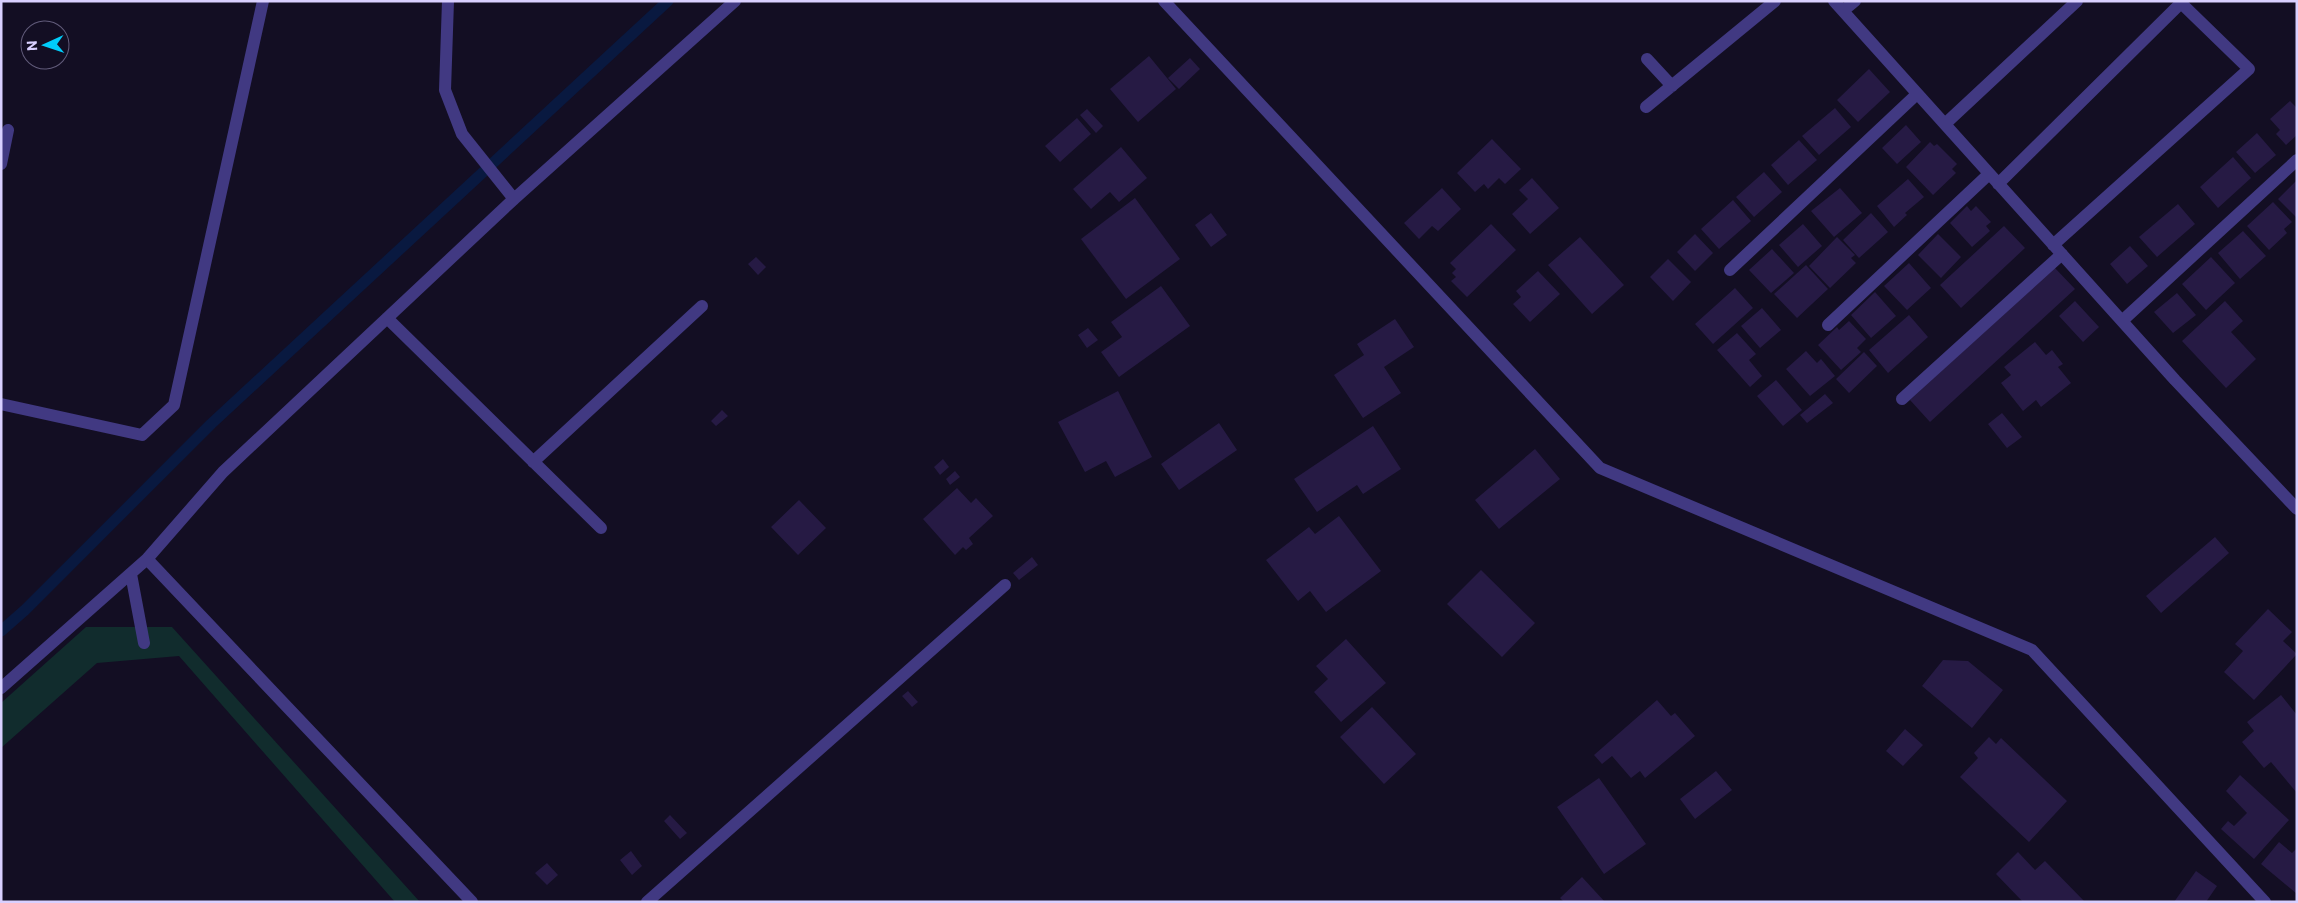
<svg xmlns="http://www.w3.org/2000/svg" width="2298" height="903" font-family="Commissioner,sans-serif">
<style>
.green{fill:#112c2d}
.lines{fill:none;stroke-linecap:round;stroke-linejoin:round}
.stream{stroke:#091940;stroke-width:11}
.building{fill:#261a44}
.minor{stroke:#413982;stroke-width:12}
</style>
<rect width="100%" height="100%" fill="#130e23"/>
<path class="green" d="M 86,627 L 172,627 L 420,902 L 395,902 L 179,656 L 97,663 L 1,748 L 1,703 Z"/>
<g class="lines">
<path class="stream" d="M 1,631 L 25,610 L 211,424 L 668,1"/>
</g>
<path class="building" d="M 1149,56 L 1176,89 L 1138,122 L 1110,89 Z
M 1190,58 L 1200,69 L 1179,89 L 1168,78 Z
M 1869,69 L 1890,92 L 1858,122 L 1837,100 Z
M 2290,101 L 2297,108 L 2297,135 L 2286,145 L 2276,134 L 2280,130 L 2270,119 Z
M 1835,108 L 1851,127 L 1819,155 L 1802,136 Z
M 1087,109 L 1103,126 L 1096,133 L 1080,115 Z
M 1077,118 L 1091,134 L 1060,162 L 1045,146 Z
M 1906,125 L 1921,142 L 1897,164 L 1882,148 Z
M 2257,133 L 2276,155 L 2255,173 L 2236,152 Z
M 1492,139 L 1521,169 L 1505,184 L 1499,178 L 1488,189 L 1484,184 L 1475,192 L 1457,173 Z
M 1799,140 L 1817,160 L 1788,185 L 1771,165 Z
M 1930,142 L 1934,146 L 1937,144 L 1957,164 L 1952,169 L 1956,173 L 1933,195 L 1906,167 Z
M 1121,147 L 1147,178 L 1119,202 L 1110,192 L 1091,209 L 1073,189 Z
M 2233,157 L 2251,178 L 2218,208 L 2200,187 Z
M 1764,172 L 1782,192 L 1754,217 L 1736,197 Z
M 1532,178 L 1559,208 L 1530,234 L 1512,214 L 1528,199 L 1519,190 Z
M 1908,179 L 1924,197 L 1905,213 L 1907,215 L 1894,227 L 1877,206 Z
M 2297,180 L 2297,218 L 2278,199 Z
M 1442,188 L 1461,209 L 1438,231 L 1432,226 L 1419,239 L 1404,223 Z
M 1840,188 L 1862,213 L 1834,237 L 1811,211 Z
M 1135,198 L 1180,259 L 1126,299 L 1081,239 Z
M 1733,200 L 1751,221 L 1719,249 L 1701,229 Z
M 2273,202 L 2292,222 L 2284,229 L 2287,233 L 2269,250 L 2247,226 Z
M 2178,204 L 2195,224 L 2157,257 L 2139,237 Z
M 1967,206 L 1971,211 L 1976,206 L 1991,222 L 1986,226 L 1990,231 L 1972,247 L 1950,223 Z
M 1211,213 L 1227,235 L 1211,247 L 1195,225 Z
M 1871,213 L 1888,232 L 1859,258 L 1843,240 Z
M 1491,224 L 1516,250 L 1467,297 L 1451,281 L 1456,277 L 1452,273 L 1456,269 L 1450,263 Z
M 1803,224 L 1822,246 L 1798,267 L 1779,245 Z
M 2004,226 L 2025,248 L 1961,308 L 1940,285 Z
M 2243,231 L 2266,256 L 2240,279 L 2218,253 Z
M 1695,234 L 1713,253 L 1695,271 L 1677,252 Z
M 1938,234 L 1961,257 L 1941,278 L 1918,255 Z
M 1580,237 L 1624,285 L 1592,314 L 1548,265 Z
M 1837,237 L 1855,255 L 1851,258 L 1856,263 L 1830,288 L 1809,266 Z
M 2130,246 L 2148,266 L 2127,284 L 2110,264 Z
M 1772,249 L 1794,273 L 1771,293 L 1749,270 Z
M 756,257 L 766,267 L 758,275 L 748,264 Z
M 2211,257 L 2235,283 L 2206,310 L 2182,284 Z
M 1668,259 L 1691,282 L 1673,301 L 1650,277 Z
M 1909,263 L 1931,288 L 1907,310 L 1884,286 Z
M 1806,265 L 1828,289 L 1797,318 L 1774,294 Z
M 2054,267 L 2075,289 L 1930,422 L 1910,400 Z
M 1538,271 L 1560,294 L 1530,322 L 1513,304 L 1521,297 L 1516,291 Z
M 1161,286 L 1190,326 L 1119,377 L 1101,352 L 1122,337 L 1111,322 Z
M 1735,288 L 1753,308 L 1713,344 L 1695,324 Z
M 1875,292 L 1896,316 L 1871,338 L 1851,315 Z
M 2177,293 L 2196,315 L 2173,333 L 2154,312 Z
M 2075,301 L 2099,327 L 2083,342 L 2059,316 Z
M 2225,301 L 2243,321 L 2231,332 L 2256,359 L 2226,388 L 2182,341 Z
M 1762,308 L 1781,330 L 1760,348 L 1741,326 Z
M 1909,315 L 1928,337 L 1888,373 L 1869,350 Z
M 1395,319 L 1414,347 L 1384,367 L 1401,393 L 1363,418 L 1334,375 L 1364,355 L 1357,344 Z
M 1849,321 L 1866,339 L 1857,348 L 1861,352 L 1841,370 L 1818,345 L 1837,327 L 1839,330 Z
M 1088,328 L 1098,340 L 1087,348 L 1078,335 Z
M 1737,333 L 1756,354 L 1749,360 L 1762,376 L 1750,387 L 1717,350 Z
M 2035,342 L 2046,355 L 2052,350 L 2063,364 L 2058,367 L 2071,383 L 2041,407 L 2036,400 L 2023,411 L 2001,383 L 2011,375 L 2004,367 Z
M 1806,351 L 1817,363 L 1821,359 L 1835,376 L 1810,396 L 1786,369 Z
M 1864,352 L 1877,366 L 1849,393 L 1836,379 Z
M 1776,380 L 1802,410 L 1783,426 L 1757,396 Z
M 1118,391 L 1152,457 L 1115,477 L 1106,461 L 1085,472 L 1058,422 Z
M 1825,394 L 1833,403 L 1807,423 L 1800,415 Z
M 722,410 L 728,416 L 716,426 L 711,421 Z
M 2002,413 L 2022,437 L 2007,448 L 1988,424 Z
M 1219,423 L 1237,450 L 1179,490 L 1161,464 Z
M 1373,426 L 1401,469 L 1363,494 L 1357,485 L 1317,512 L 1294,479 Z
M 1535,449 L 1560,479 L 1499,529 L 1475,500 Z
M 943,459 L 949,467 L 940,475 L 934,467 Z
M 955,471 L 960,477 L 950,485 L 946,479 Z
M 957,488 L 971,503 L 976,498 L 993,516 L 969,538 L 973,544 L 966,550 L 963,547 L 955,555 L 923,519 Z
M 799,500 L 826,528 L 798,555 L 771,527 Z
M 1339,516 L 1381,571 L 1326,612 L 1310,591 L 1298,601 L 1266,560 L 1309,527 L 1315,534 Z
M 2215,537 L 2229,553 L 2161,613 L 2146,596 Z
M 1032,557 L 1038,565 L 1019,580 L 1013,573 Z
M 1481,570 L 1535,623 L 1502,657 L 1447,604 Z
M 2268,609 L 2292,632 L 2283,641 L 2297,654 L 2254,700 L 2224,672 L 2243,651 L 2235,644 Z
M 1346,639 L 1386,683 L 1341,722 L 1314,692 L 1328,679 L 1316,666 Z
M 1943,660 L 1968,661 L 2003,690 L 1972,728 L 1922,686 Z
M 908,691 L 918,702 L 912,707 L 902,696 Z
M 2281,695 L 2297,715 L 2297,793 L 2271,762 L 2264,768 L 2242,742 L 2254,731 L 2247,722 Z
M 1657,700 L 1671,716 L 1675,713 L 1695,736 L 1645,778 L 1640,771 L 1631,778 L 1612,756 L 1602,764 L 1594,755 Z
M 1372,707 L 1416,754 L 1384,784 L 1340,737 Z
M 1905,729 L 1923,745 L 1903,766 L 1886,751 Z
M 1989,737 L 1996,744 L 2001,738 L 2067,801 L 2029,842 L 1960,777 L 1978,758 L 1974,753 Z
M 1716,771 L 1732,790 L 1695,819 L 1680,799 Z
M 2240,775 L 2289,820 L 2254,859 L 2221,829 L 2228,821 L 2234,826 L 2247,813 L 2226,791 Z
M 1599,778 L 1646,844 L 1604,874 L 1557,807 Z
M 670,815 L 687,833 L 680,839 L 664,821 Z
M 2279,842 L 2292,853 L 2297,848 L 2297,894 L 2261,864 Z
M 631,851 L 642,866 L 632,875 L 620,860 Z
M 2018,852 L 2035,870 L 2045,861 L 2085,902 L 2023,902 L 1996,874 Z
M 547,863 L 558,875 L 547,885 L 535,873 Z
M 2196,871 L 2217,886 L 2206,902 L 2174,902 Z
M 1582,877 L 1605,902 L 1564,902 L 1560,898 Z"/>
<g class="lines">
<path class="minor" d="M 448,1 L 445,90 L 462,134 L 514,199
M 1164,1 L 1600,468 L 2032,650 L 2265,902
M 1834,1 L 2175,380 L 2297,509
M 1843,11 L 1855,1
M 1647,59 L 1672,86
M 1646,107 L 1775,1
M 1945,124 L 2077,1
M 1,164 L 8,130
M 1998,184 L 2181,3 L 2249,69 L 2053,245
M 1730,270 L 1917,94
M 387,318 L 601,528
M 2122,321 L 2297,160
M 1828,325 L 1989,174
M 1902,399 L 2062,254
M 1,404 L 142,435 L 174,405 L 263,1
M 533,462 L 702,306
M 147,559 L 472,902
M 131,574 L 144,643
M 1,688 L 147,559 L 223,472 L 514,199 L 735,1
M 647,902 L 1005,585"/>
</g>
<rect width="2298" height="903" fill="none" stroke="#d9d0ff" stroke-width="5"/>
<g transform="translate(45 45) rotate(267)"><circle r="24" fill="#130e23" stroke="#625c7b"/>
<path d="M0-4L9 19L0 12L-9 19Z" fill="#00cdfb"/>
<text y="-8" font-size="14" font-weight="bold" text-anchor="middle" fill="#d9d0ff">N</text>
</g>
</svg>
